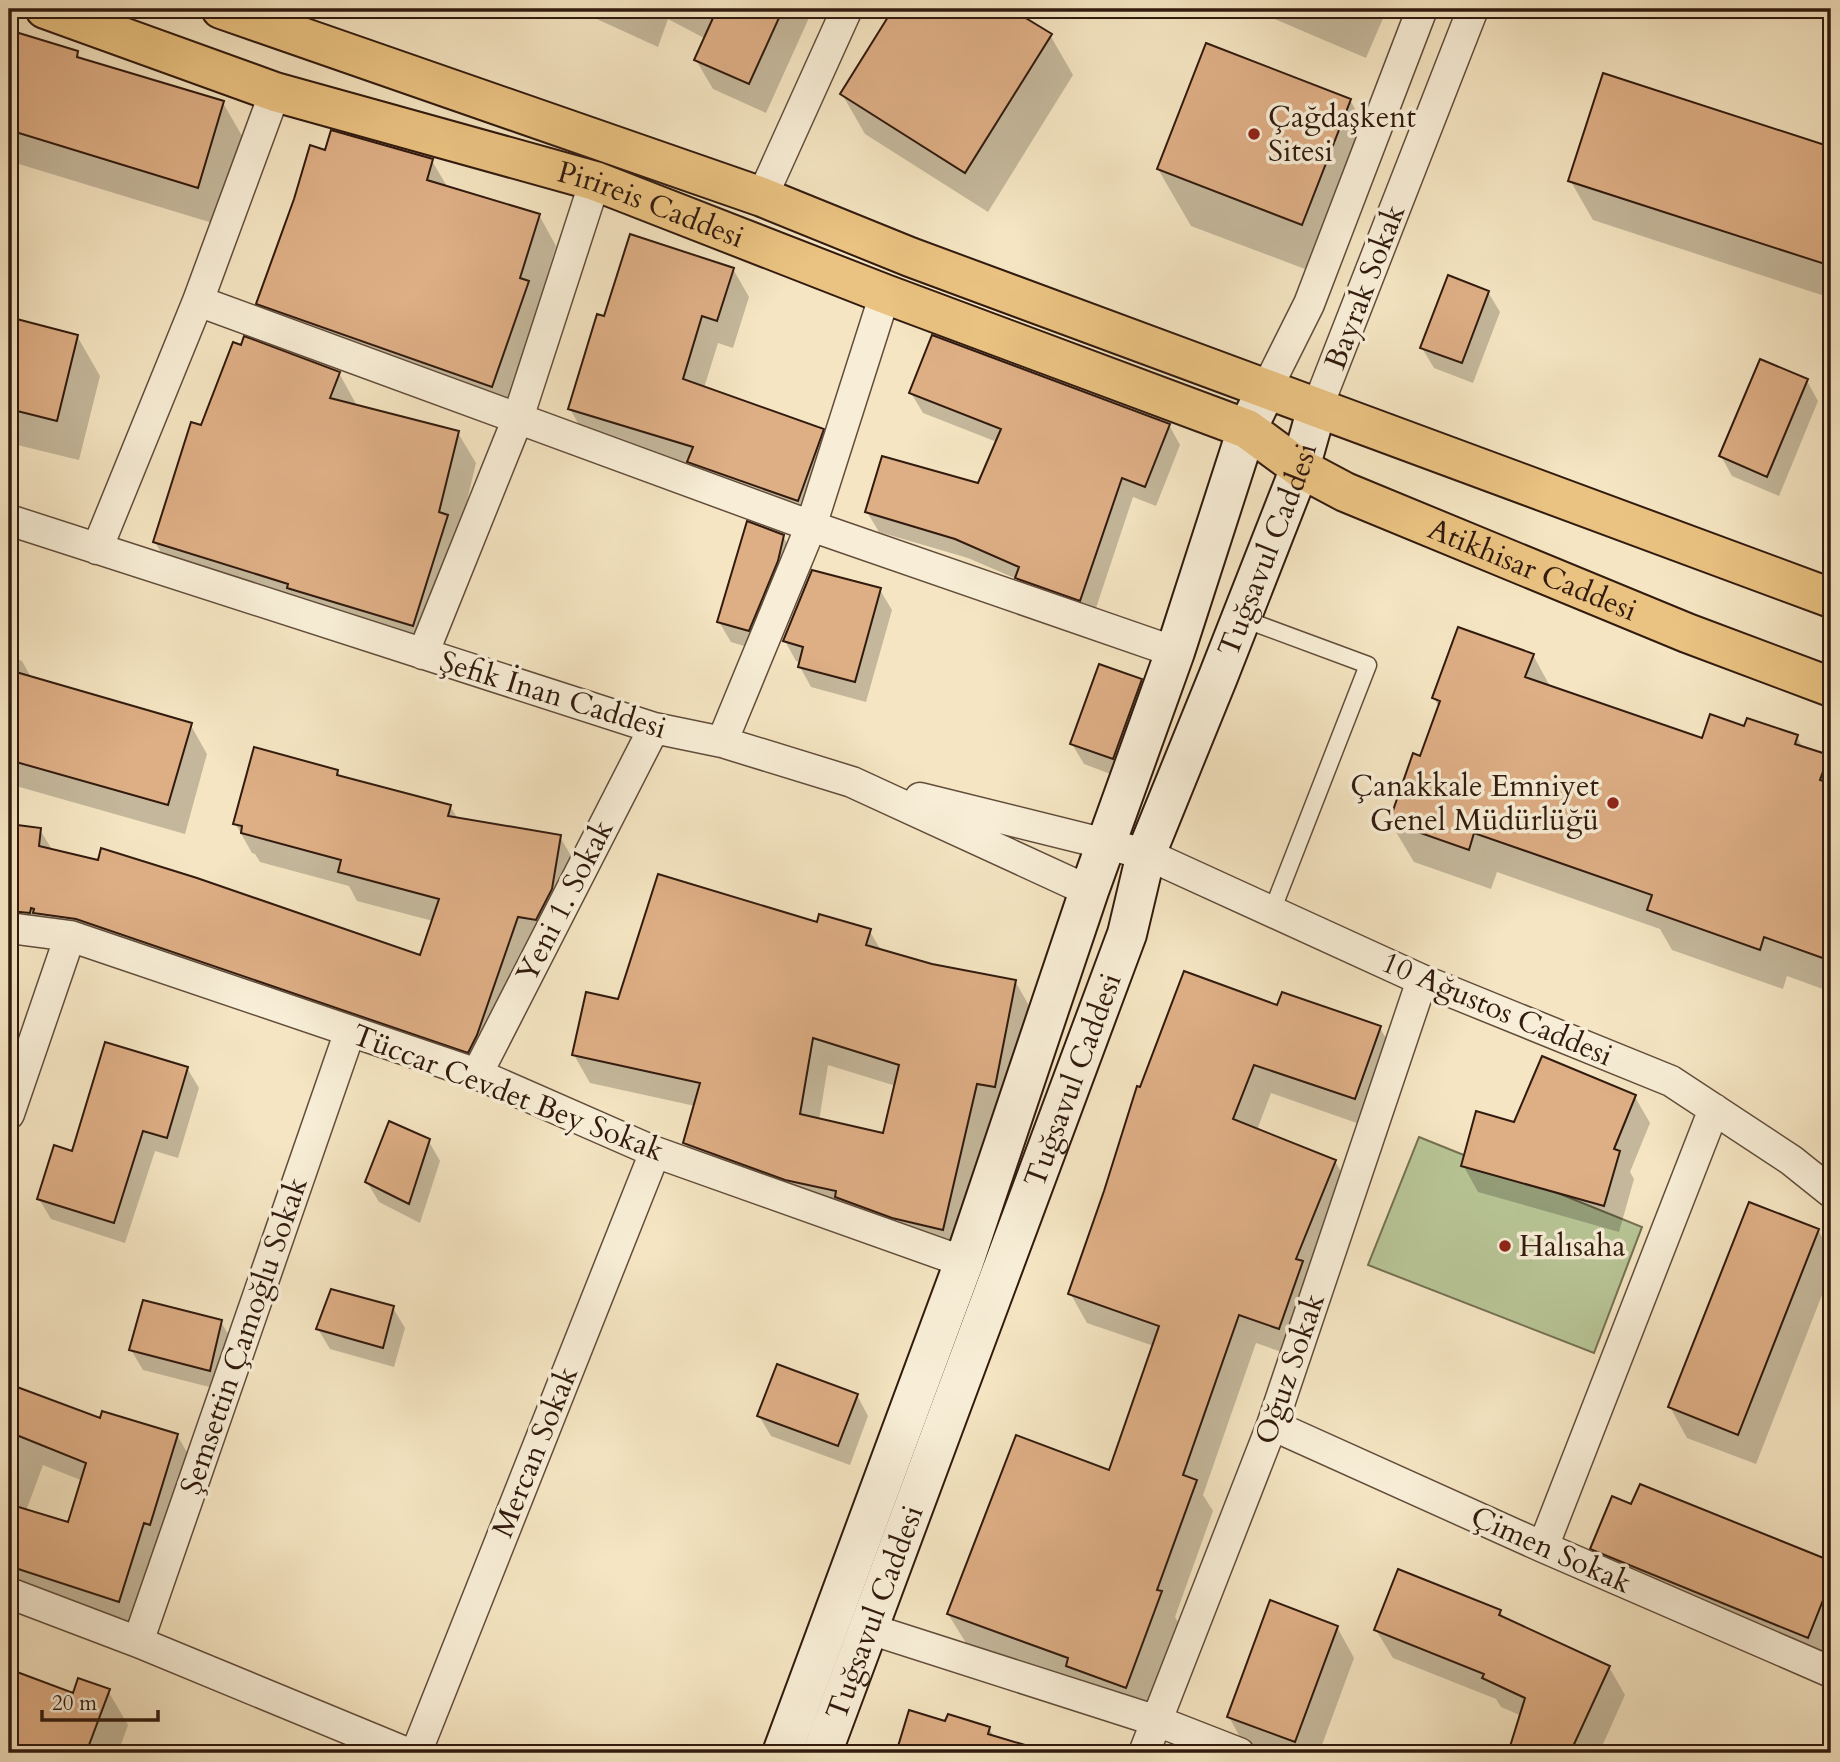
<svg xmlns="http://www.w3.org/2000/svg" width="1840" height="1762" font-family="Cardo,serif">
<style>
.green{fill:#b8c596;stroke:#747052;stroke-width:2}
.shadow{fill:#0003;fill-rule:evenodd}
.building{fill:#deae85;stroke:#311a0e;stroke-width:2;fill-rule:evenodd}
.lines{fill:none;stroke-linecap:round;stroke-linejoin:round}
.service-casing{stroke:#624d3b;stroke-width:19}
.minor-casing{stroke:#624d3b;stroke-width:33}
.secondary-casing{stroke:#311a0e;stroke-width:42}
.trunk-casing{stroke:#311a0e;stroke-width:42}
.service{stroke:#f8eed7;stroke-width:16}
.minor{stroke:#f8eed7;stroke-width:30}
.secondary{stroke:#f8eed7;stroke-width:38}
.trunk{stroke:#eac281;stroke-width:38}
.poi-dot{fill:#8f2418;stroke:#f8eed7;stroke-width:2.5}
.labels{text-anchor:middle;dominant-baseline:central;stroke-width:7;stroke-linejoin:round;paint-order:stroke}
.poi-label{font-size:30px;fill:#311a0e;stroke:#f8eed7;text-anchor:start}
.street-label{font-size:30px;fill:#311a0e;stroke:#f8eed7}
</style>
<rect width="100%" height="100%" fill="#f5e5c2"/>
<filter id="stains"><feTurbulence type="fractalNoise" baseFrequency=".00286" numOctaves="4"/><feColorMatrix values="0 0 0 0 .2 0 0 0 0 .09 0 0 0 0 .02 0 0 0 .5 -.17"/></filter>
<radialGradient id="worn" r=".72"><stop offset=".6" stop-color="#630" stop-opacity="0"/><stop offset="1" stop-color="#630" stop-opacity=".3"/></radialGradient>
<path class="green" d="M 1419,1137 L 1642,1227 L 1594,1353 L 1368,1265 Z"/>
<path class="shadow" d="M 575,9 L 813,9 L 766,113 L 713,89 L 696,60 L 706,39 L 668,19 L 658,47 Z
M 895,9 L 1007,9 L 1050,35 L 1073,75 L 988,212 L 865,134 L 842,94 Z
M 1251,9 L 1387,9 L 1366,58 Z
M 9,32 L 77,53 L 81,60 L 223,103 L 245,141 L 219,225 L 9,161 Z
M 1604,75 L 1831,149 L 1831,298 L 1593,220 L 1570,180 Z
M 1350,100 L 1382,157 L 1334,280 L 1191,226 L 1158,169 Z
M 432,161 L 448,188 L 539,215 L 556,246 L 539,302 L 545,313 L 509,416 L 275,334 L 258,303 Z
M 733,269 L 749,297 L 733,348 L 718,343 L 704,388 L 823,430 L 839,458 L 814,528 L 586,437 L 570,409 L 605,318 Z
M 1488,292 L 1500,312 L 1473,383 L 1434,368 L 1422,348 Z
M 9,319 L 77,336 L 100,376 L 79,460 L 9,443 Z
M 242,347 L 339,373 L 356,404 L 355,406 L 458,433 L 476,463 L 430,656 L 172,572 L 155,542 L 202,428 Z
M 1807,381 L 1818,401 L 1779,496 L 1732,476 L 1721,456 Z
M 911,393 L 1169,425 L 1180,445 L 1156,506 L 1133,497 L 1092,620 L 1029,598 L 1019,580 L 968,558 L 879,532 L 867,512 L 979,485 L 997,442 L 923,413 Z
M 783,536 L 795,557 L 760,651 L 731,642 L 719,622 Z
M 880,590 L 892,610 L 866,702 L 811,687 L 800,667 L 801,662 L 796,661 L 785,641 Z
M 1533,655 L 1551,688 L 1703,740 L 1745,728 L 1797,737 L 1803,748 L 1827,757 L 1831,763 L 1831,992 L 1787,976 L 1783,989 L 1672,950 L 1660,929 L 1497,872 L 1491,889 L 1414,862 L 1390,822 L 1421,758 L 1439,707 L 1434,698 Z
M 9,656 L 22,661 L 32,679 L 190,724 L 207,754 L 185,834 L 9,784 Z
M 1141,680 L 1153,701 L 1124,779 L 1084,764 L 1072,744 Z
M 337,771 L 341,778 L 450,806 L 458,819 L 560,837 L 577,866 L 493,1066 L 9,932 L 9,826 L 40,830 L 53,851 L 421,958 L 433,921 L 357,901 L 349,886 L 260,862 L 255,854 L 252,853 L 235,823 Z
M 818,924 L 869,930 L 882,952 L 931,966 L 1015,981 L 1031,1009 L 1011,1114 L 993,1111 L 958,1257 L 701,1171 L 685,1143 L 695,1106 L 590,1083 L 574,1055 L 619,1001 ZM 828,1065 L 896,1086 L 885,1135 L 819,1121 Z
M 1278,1008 L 1380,1028 L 1397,1057 L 1371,1128 L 1271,1093 L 1257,1130 L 1335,1161 L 1352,1191 L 1296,1357 L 1256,1343 L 1203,1495 L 1213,1511 L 1175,1617 L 1178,1622 L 1143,1717 L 1079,1685 L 966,1643 L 948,1614 L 1110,1472 L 1154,1346 L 1087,1323 L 1070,1293 Z
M 187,1068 L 199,1088 L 178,1158 L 155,1151 L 125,1243 L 51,1219 L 39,1199 L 73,1153 Z
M 1635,1097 L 1650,1123 L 1630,1172 L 1634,1179 L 1619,1232 L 1478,1192 L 1463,1165 L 1515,1124 Z
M 428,1140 L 440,1161 L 420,1223 L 379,1202 L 367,1182 Z
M 1818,1230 L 1831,1253 L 1831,1272 L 1756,1464 L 1687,1438 L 1670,1407 Z
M 393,1308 L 405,1328 L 394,1367 L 330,1349 L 318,1329 Z
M 221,1322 L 233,1342 L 221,1390 L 143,1370 L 131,1350 Z
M 9,1386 L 101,1421 L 177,1435 L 192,1461 L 134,1627 L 9,1584 ZM 43,1465 L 83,1481 L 70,1525 L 26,1511 Z
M 857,1395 L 868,1416 L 850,1465 L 771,1436 L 759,1416 Z
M 1641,1486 L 1831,1563 L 1831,1652 L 1825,1667 L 1610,1579 L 1592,1548 L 1632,1506 Z
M 1500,1611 L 1505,1620 L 1609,1667 L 1625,1695 L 1599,1753 L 1510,1753 L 1522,1716 L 1501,1707 L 1496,1699 L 1393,1658 L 1376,1630 Z
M 1337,1627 L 1354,1658 L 1319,1753 L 1262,1753 L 1246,1748 L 1229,1717 Z
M 14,1673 L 74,1695 L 108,1691 L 128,1725 L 118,1753 L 9,1753 L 9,1687 Z
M 910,1713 L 946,1723 L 989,1728 L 996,1741 L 1040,1753 L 898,1753 Z
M 1806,1744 L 1829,1753 L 1802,1753 Z"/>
<path class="building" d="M 717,9 L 783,9 L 749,84 L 694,60 Z
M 893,9 L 1011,9 L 1052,34 L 965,173 L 840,94 Z
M 9,30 L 78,51 L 77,57 L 224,101 L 198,188 L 9,130 Z
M 1206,43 L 1351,99 L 1302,225 L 1157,169 Z
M 1603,73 L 1831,147 L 1831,266 L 1568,181 Z
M 331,130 L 433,159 L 427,180 L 540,214 L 520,278 L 529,281 L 492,387 L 256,304 L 294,199 L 310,145 L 325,150 Z
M 630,234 L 734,268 L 717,321 L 702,316 L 683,379 L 824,429 L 798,501 L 687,462 L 693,447 L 568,409 L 597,314 L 604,316 Z
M 1448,275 L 1489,291 L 1462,363 L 1420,348 Z
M 9,317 L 78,335 L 57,421 L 9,409 Z
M 932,335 L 1170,424 L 1145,487 L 1122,478 L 1080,601 L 1015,578 L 1019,567 L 955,539 L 865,512 L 882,456 L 978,483 L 1001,429 L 909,393 Z
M 244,336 L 340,372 L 330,398 L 459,431 L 439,512 L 448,515 L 413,626 L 287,588 L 288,584 L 153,542 L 191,422 L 201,425 L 233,342 L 241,345 Z
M 1760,359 L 1808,379 L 1767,477 L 1719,456 Z
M 747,521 L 784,535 L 778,561 L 749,631 L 717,622 Z
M 812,570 L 881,588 L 855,682 L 798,667 L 803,647 L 783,641 Z
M 1458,627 L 1534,654 L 1525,677 L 1702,738 L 1710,714 L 1744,726 L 1747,718 L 1798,735 L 1795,744 L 1829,755 L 1820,780 L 1831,784 L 1831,961 L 1764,937 L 1760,950 L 1647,910 L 1652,895 L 1474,833 L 1469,850 L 1389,822 L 1413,753 L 1420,756 L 1440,701 L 1432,698 Z
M 1099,664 L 1142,679 L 1113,759 L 1070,744 Z
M 9,670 L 192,723 L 168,805 L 9,760 Z
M 254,747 L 338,770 L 337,775 L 451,805 L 448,816 L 561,835 L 552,889 L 536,920 L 518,917 L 477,1035 L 468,1053 L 76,919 L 33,913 L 34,909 L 31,908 L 30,913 L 9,911 L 9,824 L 41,828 L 39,846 L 98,860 L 101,848 L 197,878 L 420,955 L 439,899 L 338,872 L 341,860 L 241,833 L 242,826 L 233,824 Z
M 658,874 L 817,922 L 819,914 L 871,929 L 866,945 L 932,964 L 1016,980 L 995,1087 L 977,1084 L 943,1230 L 892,1218 L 835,1197 L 836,1191 L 785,1180 L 683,1143 L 700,1083 L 572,1055 L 586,992 L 618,999 ZM 813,1038 L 899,1065 L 883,1133 L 800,1114 Z
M 1184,971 L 1277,1005 L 1282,992 L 1381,1026 L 1355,1099 L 1254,1065 L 1233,1119 L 1336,1160 L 1296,1259 L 1303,1261 L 1279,1329 L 1239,1315 L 1183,1475 L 1197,1480 L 1157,1590 L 1162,1591 L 1126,1688 L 1066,1666 L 1068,1658 L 947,1614 L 1016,1435 L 1109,1470 L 1159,1326 L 1068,1294 L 1104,1191 L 1137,1086 L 1140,1087 Z
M 105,1042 L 188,1067 L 167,1138 L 143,1131 L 114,1223 L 37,1199 L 54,1145 L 72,1151 Z
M 1542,1056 L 1636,1095 L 1614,1149 L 1620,1151 L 1604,1206 L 1461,1166 L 1476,1111 L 1514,1122 Z
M 389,1121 L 430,1139 L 409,1204 L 365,1182 Z
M 1749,1202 L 1819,1229 L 1738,1435 L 1668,1407 Z
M 331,1289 L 394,1306 L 383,1348 L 316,1329 Z
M 143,1300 L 222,1320 L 210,1371 L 129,1350 Z
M 777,1364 L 858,1394 L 838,1446 L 757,1416 Z
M 9,1384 L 100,1418 L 102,1411 L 178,1434 L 150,1525 L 144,1523 L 119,1602 L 9,1566 L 9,1504 L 68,1522 L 86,1463 L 9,1432 Z
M 1640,1484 L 1831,1561 L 1831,1580 L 1808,1638 L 1590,1549 L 1612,1496 L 1631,1504 Z
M 1398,1569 L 1501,1610 L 1499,1615 L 1610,1666 L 1570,1753 L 1508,1753 L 1525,1698 L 1482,1678 L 1484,1674 L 1374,1630 Z
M 1270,1600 L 1338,1626 L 1295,1742 L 1227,1717 Z
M 9,1669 L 73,1693 L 78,1678 L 110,1689 L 86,1753 L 9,1753 Z
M 909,1710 L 945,1721 L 948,1714 L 990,1727 L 988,1734 L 1025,1745 L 1024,1753 L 896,1753 Z"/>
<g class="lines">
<g class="service-casing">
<path id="service" d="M 1241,618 L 1368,665 L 1272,911"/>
</g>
<g class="minor-casing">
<path id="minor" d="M 762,197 L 847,9
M 198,301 L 811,526 L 1175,652
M 1267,388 L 1309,304 L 1422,9
M 1317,408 L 1473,9
M 9,520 L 654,728 L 722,742 L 852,782 L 1089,891
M 97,549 L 198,301 L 275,92
M 423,654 L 518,418 L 595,181
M 722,742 L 811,526 L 885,294
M 920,798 L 1146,854 L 1422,980 L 1671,1081 L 1791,1160 L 1831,1192
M 9,928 L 70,936 L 477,1074 L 655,1152 L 964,1262
M 477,1074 L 654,728
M 9,1114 L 70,936
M 1272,1425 L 1543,1547 L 1831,1672
M 1543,1547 L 1714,1109
M 9,1593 L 138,1642 L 407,1753
M 870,1629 L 1157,1721 L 1239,1753
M 138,1642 L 350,1031
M 416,1753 L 655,1152
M 1144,1753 L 1272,1425 L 1422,980"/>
</g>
<g class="secondary-casing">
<g id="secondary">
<path d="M 782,1753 L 964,1262 L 1089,891 L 1175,652 L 1247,429 L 1267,388"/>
<path id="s1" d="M 822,1753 L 1127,934 L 1146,854 L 1218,677 L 1300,468 L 1317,408"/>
</g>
</g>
<g class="trunk-casing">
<g id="trunk">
<path id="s2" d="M 45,9 L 275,92 L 595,181 L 885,294 L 1247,429 L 1300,468 L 1345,492 L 1687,633 L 1831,687"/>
<path d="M 221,9 L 762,197 L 910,257 L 1831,598"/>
</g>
</g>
<use href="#service" class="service"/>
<use href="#minor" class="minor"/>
<use href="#secondary" class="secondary"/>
<use href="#trunk" class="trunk"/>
</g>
<g class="poi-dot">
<circle cx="1254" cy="134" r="7"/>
<circle cx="1613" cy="803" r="7"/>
<circle cx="1505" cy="1246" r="7"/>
</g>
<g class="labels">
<g class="poi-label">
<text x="1268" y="117">Çağdaşkent<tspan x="1268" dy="34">Sitesi</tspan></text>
<text x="1599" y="786" text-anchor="end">Çanakkale Emniyet<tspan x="1599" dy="34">Genel Müdürlüğü</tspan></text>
<text x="1519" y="1246">Halısaha</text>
</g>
<g class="street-label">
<text stroke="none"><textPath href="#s2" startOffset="637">Pirireis Caddesi</textPath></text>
<text transform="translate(1365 287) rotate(-69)">Bayrak Sokak</text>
<text stroke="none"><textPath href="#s1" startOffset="1284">Tuğsavul Caddesi</textPath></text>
<text stroke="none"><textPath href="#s2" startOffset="1594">Atikhisar Caddesi</textPath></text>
<text transform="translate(553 695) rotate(17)">Şefik İnan Caddesi</text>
<text transform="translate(565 901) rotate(-63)">Yeni 1. Sokak</text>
<text transform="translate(1497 1009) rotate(23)">10 Ağustos Caddesi</text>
<text stroke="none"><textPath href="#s1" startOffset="718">Tuğsavul Caddesi</textPath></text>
<text transform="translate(508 1093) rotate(21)">Tüccar Cevdet Bey Sokak</text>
<text transform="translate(244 1336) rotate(-71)">Şemsettin Çamoğlu Sokak</text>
<text transform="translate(1290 1369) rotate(-71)">Oğuz Sokak</text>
<text transform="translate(535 1452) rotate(-68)">Mercan Sokak</text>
<text transform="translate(1551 1550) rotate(24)">Çimen Sokak</text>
<text stroke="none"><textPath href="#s1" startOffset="150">Tuğsavul Caddesi</textPath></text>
</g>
</g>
<rect width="1840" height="1762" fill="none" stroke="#f5e5c2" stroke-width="35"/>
<rect x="10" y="10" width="1819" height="1741" fill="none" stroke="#311a0e" stroke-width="3.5"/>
<rect x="18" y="18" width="1805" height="1727" fill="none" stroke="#311a0e" stroke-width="2"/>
<path d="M42 1710v10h116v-10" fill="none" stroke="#311a0e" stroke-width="3.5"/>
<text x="52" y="1710" font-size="21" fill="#311a0e" stroke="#f8eed7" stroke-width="5" paint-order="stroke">20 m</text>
<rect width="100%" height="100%" filter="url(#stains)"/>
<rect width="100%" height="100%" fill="url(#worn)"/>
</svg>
